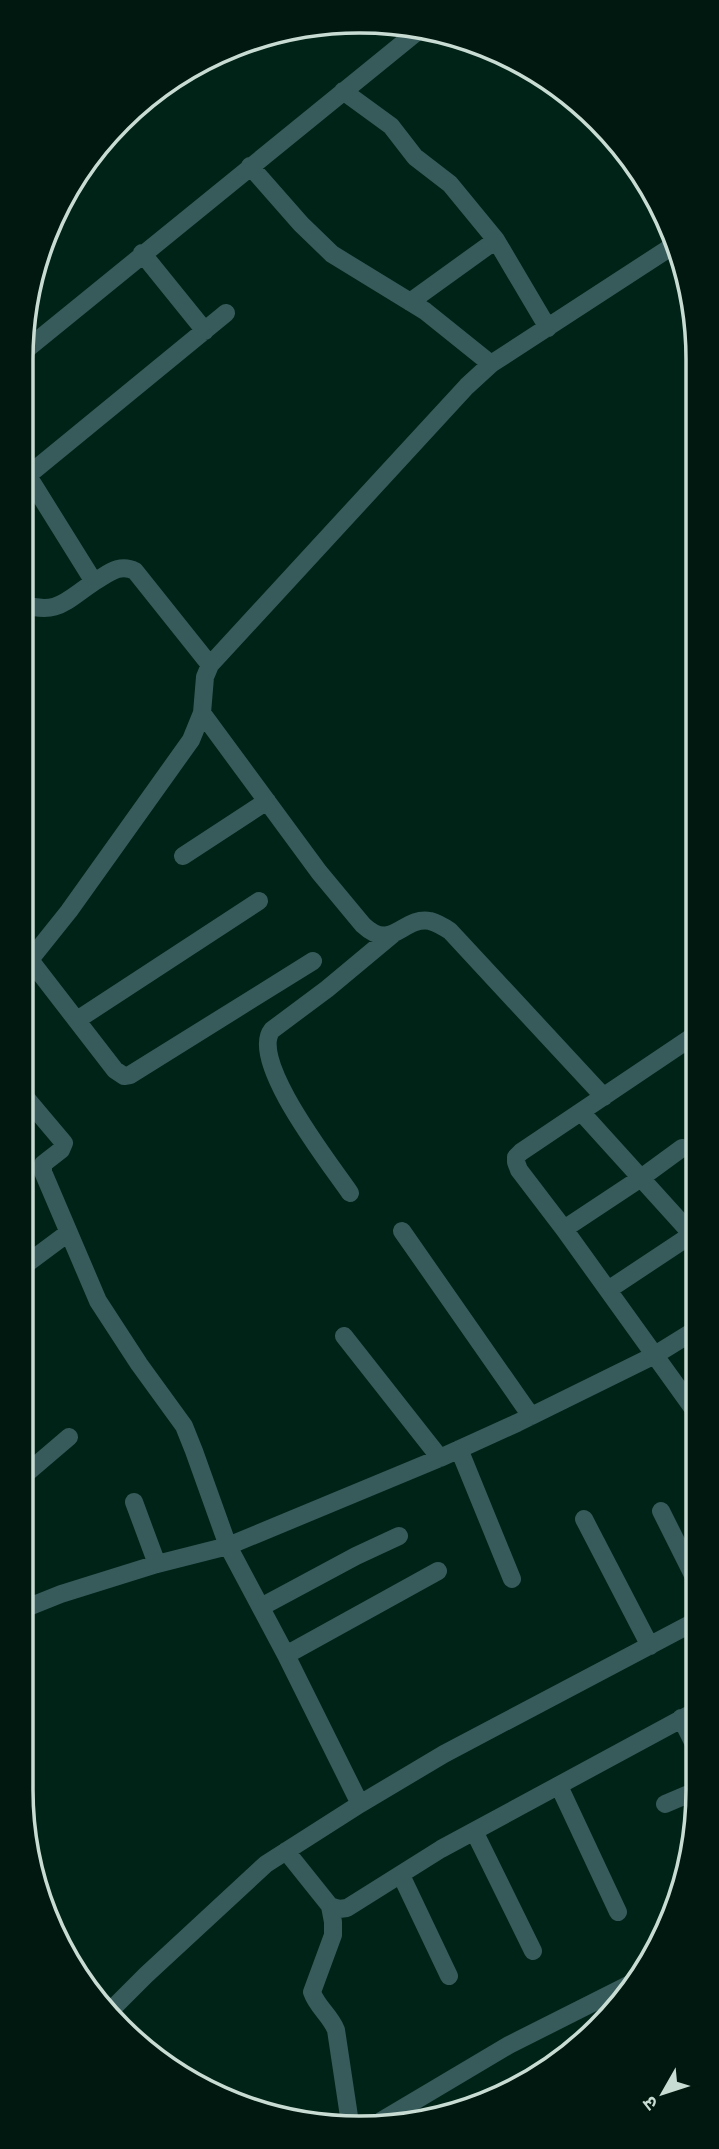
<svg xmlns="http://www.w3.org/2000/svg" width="719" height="2149" font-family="'Golos Text','Noto Sans Devanagari',sans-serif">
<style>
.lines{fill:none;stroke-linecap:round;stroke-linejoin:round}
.minor{stroke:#365b5a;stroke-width:18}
.rim{fill:none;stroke:#c8dcd3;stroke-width:3.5}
</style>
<rect width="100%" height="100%" fill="#002317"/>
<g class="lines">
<path class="minor" d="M 343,91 L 391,126 L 415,157 L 450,184 L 496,240 L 548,328
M 250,166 L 301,224 L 332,254 L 425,311 L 491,364
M 142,253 L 205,331
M 410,302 L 496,240
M 22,353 L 418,31
M 28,476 L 94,582 C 108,574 119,563 135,571 L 210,665
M 21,481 L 226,313
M 21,604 C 58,615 64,602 94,582
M 202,713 L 319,872 L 363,925 C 393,953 402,916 430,921 C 437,923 444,927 450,931 L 604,1097
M 183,856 L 267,801
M 30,960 L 115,1070 L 124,1076 L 130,1075 L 313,961
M 21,971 L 69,911 L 191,740 L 202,713 L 205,677 L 210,665 L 467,386 L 491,364 L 674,245
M 77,1020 L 259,901
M 692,1037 L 521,1152 L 516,1157 L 516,1162 L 519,1170 L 564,1229 L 697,1414
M 21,1092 L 64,1143 L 61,1150 L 43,1164 L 43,1172 L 98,1301 L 139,1364 L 184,1426 L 194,1451 L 228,1546 L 286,1655 L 360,1804
M 582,1113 L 697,1240
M 350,1193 C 331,1165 248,1060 272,1030 L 327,989 L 393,934
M 564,1229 L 641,1178 L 682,1148
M 402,1231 L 531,1416
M 21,1268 L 68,1233
M 608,1290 L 697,1231
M 344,1336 L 440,1458
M 459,1449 L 512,1579
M 21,1478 L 69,1437
M 134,1502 L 157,1564
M 661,1511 L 698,1585
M 584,1519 L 650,1646
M 261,1607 L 356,1556 L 399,1536
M 21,1610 L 61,1594 L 157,1564 L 228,1546 L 440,1458 L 517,1423 L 655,1355 L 697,1329
M 286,1655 L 438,1571
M 681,1718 L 698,1752
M 559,1786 L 618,1912
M 665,1804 L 698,1790
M 474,1831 L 533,1951
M 286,1851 L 330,1906 L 339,1909 L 347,1908 L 441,1849 L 698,1710
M 401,1875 L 449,1976
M 330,1906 L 333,1922 L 333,1935 L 312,1992 C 317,2007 330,2015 336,2030 L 350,2123
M 107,2014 L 146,1975 L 266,1864 L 360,1804 L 444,1754 L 698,1620
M 381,2121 L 509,2045 L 640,1979"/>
</g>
<path d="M0 0H719V2149H0ZM359 33H360A326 326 0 0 1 686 359V1790A326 326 0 0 1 360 2116H359A326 326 0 0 1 33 1790V359A326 326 0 0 1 359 33Z" fill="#00180f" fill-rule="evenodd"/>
<path class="rim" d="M359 33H360A326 326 0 0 1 686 359V1790A326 326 0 0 1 360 2116H359A326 326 0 0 1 33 1790V359A326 326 0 0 1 359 33Z"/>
<g transform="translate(663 2093) rotate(231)" stroke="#00180f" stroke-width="5" paint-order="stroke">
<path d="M0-5L12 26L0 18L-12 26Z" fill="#c8dcd3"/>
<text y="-10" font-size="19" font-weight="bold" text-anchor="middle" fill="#c8dcd3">उ</text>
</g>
</svg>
